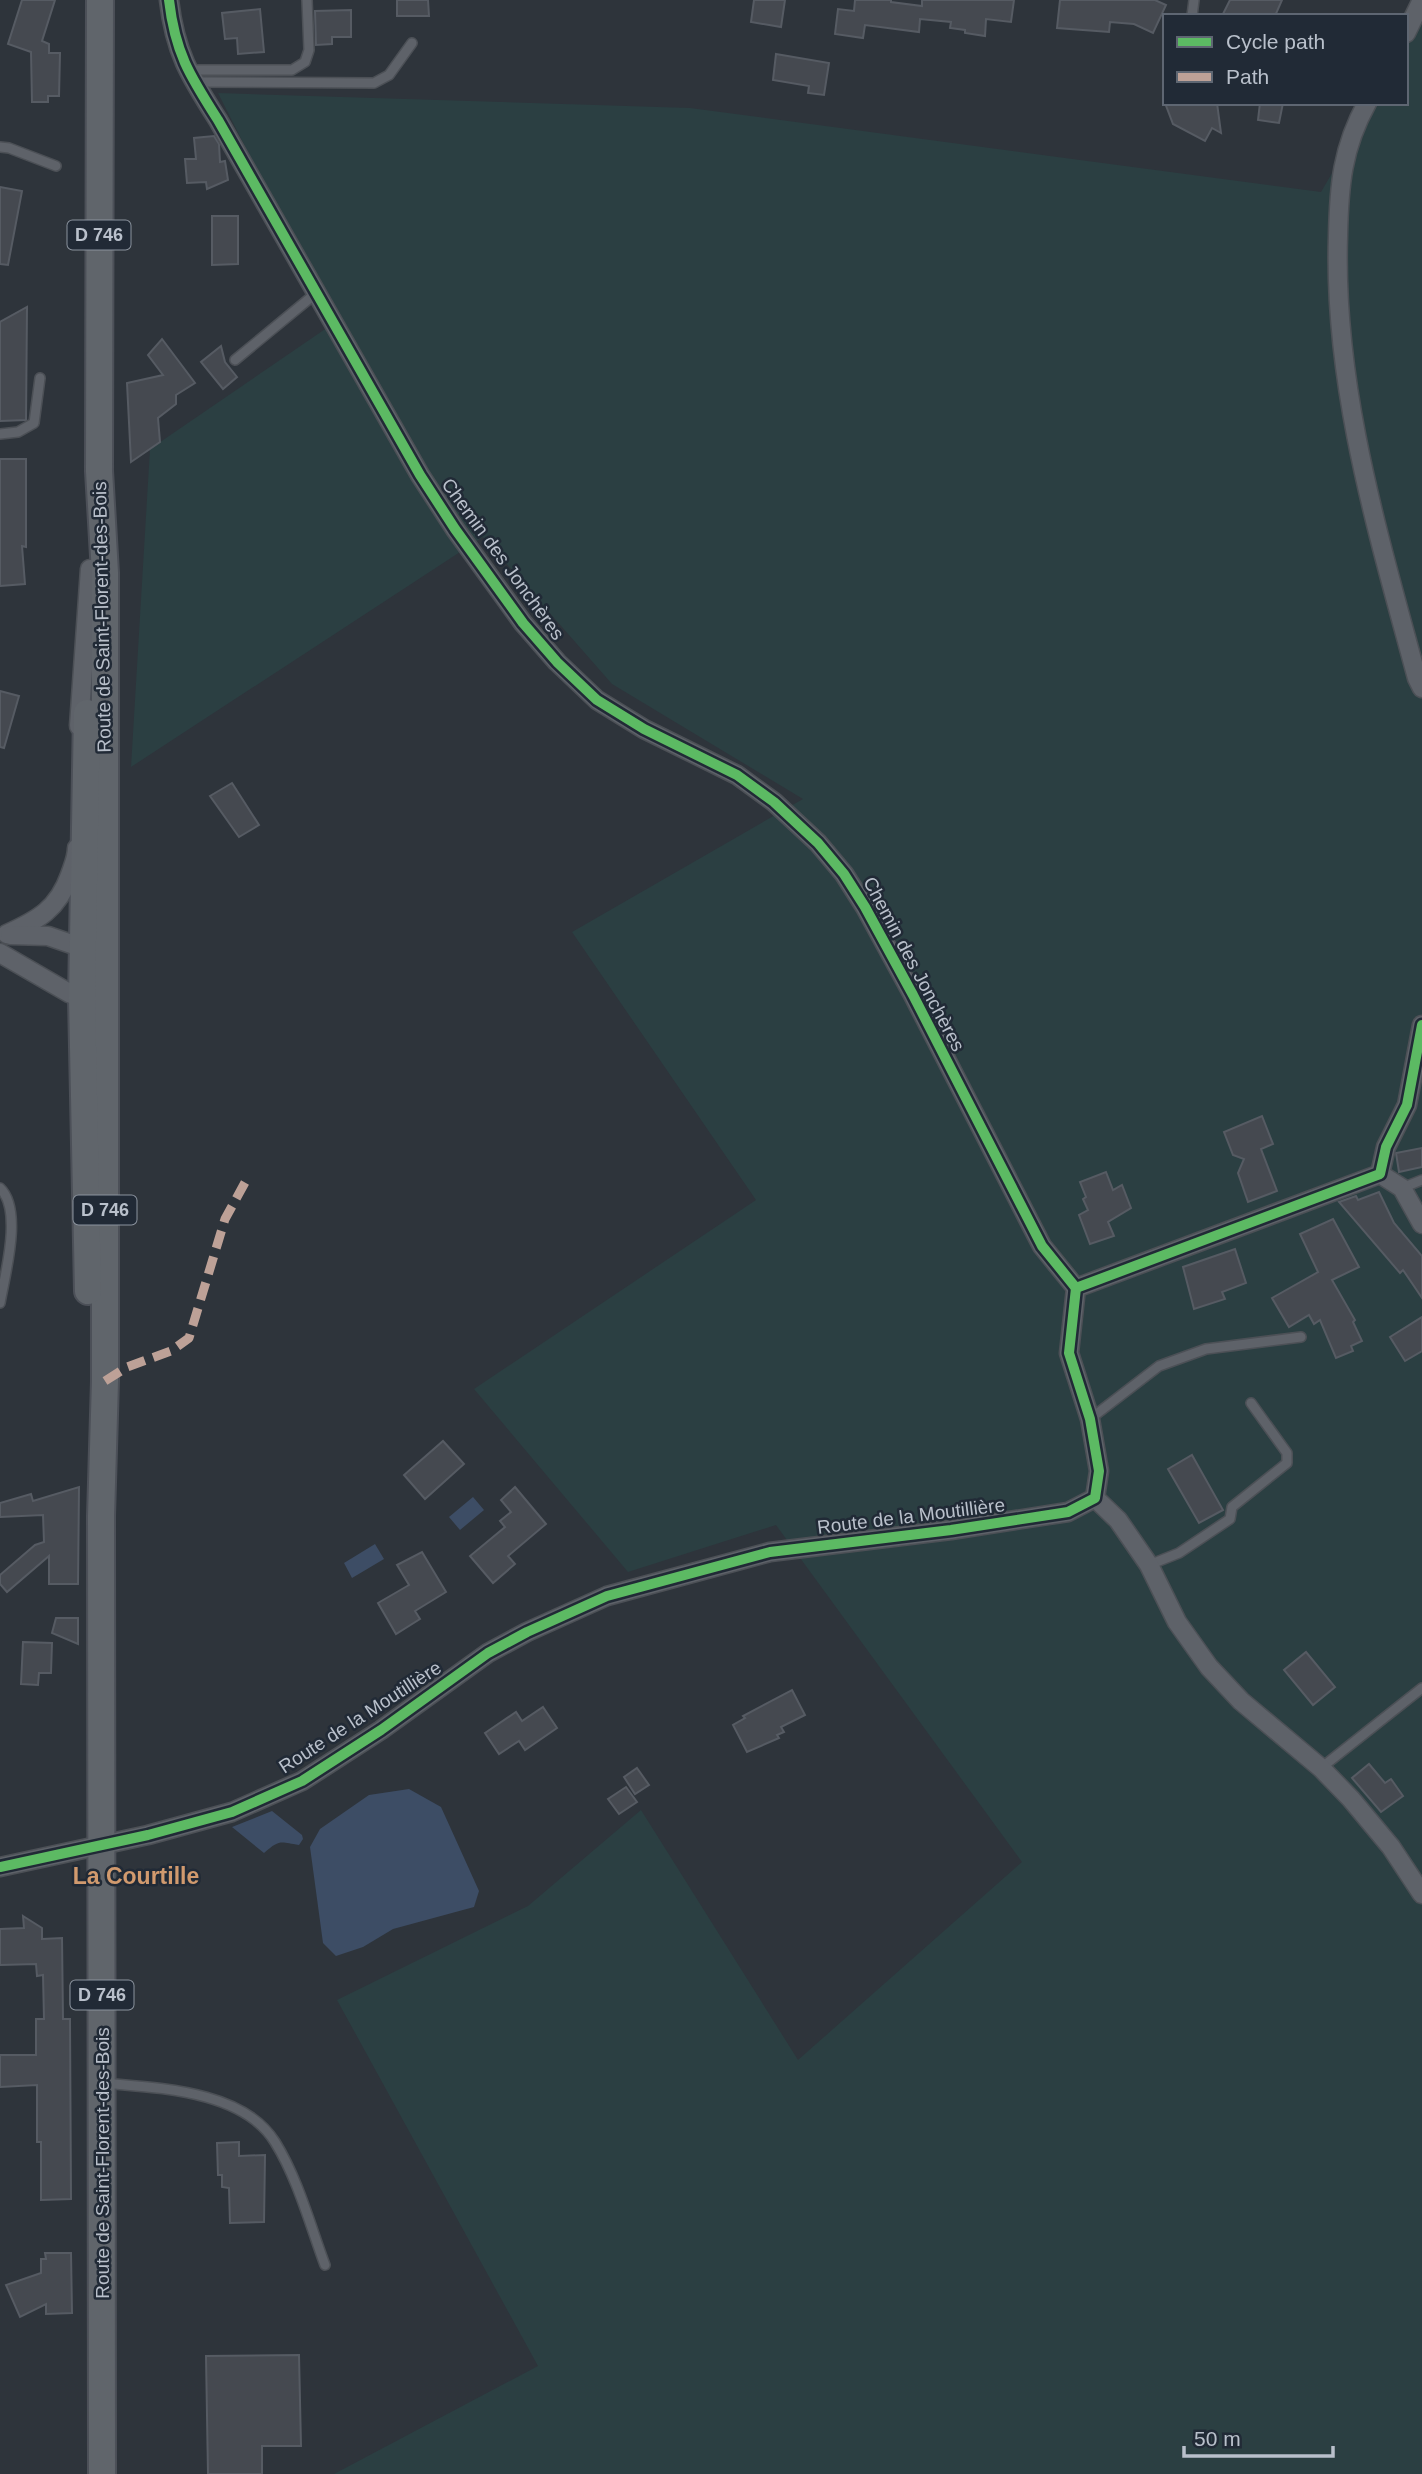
<svg xmlns="http://www.w3.org/2000/svg" width="1422" height="2474" viewBox="0 0 1422 2474" font-family="Arial,sans-serif">
  <rect width="100%" height="100%" fill="#2e343b"/>
  <path fill="#2b3f42" d="M1422,21V2474H334L538,2366L337,2000L528,1906L641,1810L798,2060L1022,1862L776,1525L628,1572L474,1389L756,1200L572,932L803,799L612,684L483,537L131,767L150,449L334,323L218,93L690,108L1321,192L1373,103H1406V47Z"/>
  <g fill="#3d4d65">
    <path d="M473,1497L484,1510L460,1530L449,1517Z"/>
    <path d="M375,1544L384,1559L352,1578L344,1563Z"/>
    <path d="M409,1789L441,1807L479,1891L474,1907L393,1929L363,1947L336,1956L323,1943L310,1847L320,1829L369,1795Z"/>
    <path d="M272,1811L302,1835L303,1839L299,1845C280,1842 280,1839 264,1853L232,1827Z"/>
  </g>
  <g fill="#454950" stroke="#565b63" stroke-width="2">
    <path d="M22,0H55L42,41L49,44V53H60L59,96H48V102H32L31,52L8,44Z"/>
    <path d="M397,0H428L429,16H397Z"/>
    <path d="M754,0H785L781,27L751,22Z"/>
    <path d="M855,0H891V2L922,6V0H1014L1011,22L986,19L985,36L965,33V30L950,28L951,22L920,19L919,32L865,25L863,38L835,34L838,9L854,11Z"/>
    <path d="M1060,0H1155L1166,5L1153,33L1134,24L1110,22L1109,32L1057,28Z"/>
    <path d="M1230,0H1282L1275,16H1222Z"/>
    <path d="M260,9L264,52L238,54L237,38L225,39L222,13Z"/>
    <path d="M351,10V37H332V44L316,45L315,11Z"/>
    <path d="M776,54L829,63L824,95L808,93L809,86L773,80Z"/>
    <path d="M1165,103H1217L1221,133L1212,128L1205,141L1173,124Z"/>
    <path d="M1260,103H1283L1279,123L1258,120Z"/>
    <path d="M214,136L219,144L220,162L225,161L228,180L207,189L206,182L187,183L185,159H196L194,138Z"/>
    <path d="M0,187L22,191L8,265L0,264Z"/>
    <path d="M212,216H238V264L212,265Z"/>
    <path d="M27,307L26,420L0,421V322Z"/>
    <path d="M162,339L195,383L176,395V404L158,418L160,442L131,462L127,383L163,375L148,355Z"/>
    <path d="M221,346L225,362L237,377L223,389L201,362Z"/>
    <path d="M0,459H26V547L22,546L25,584L0,586Z"/>
    <path d="M0,691L19,696L4,748L0,747Z"/>
    <path d="M232,783L259,825L239,837L210,796Z"/>
    <path d="M1262,1116L1273,1144L1261,1149L1277,1191L1248,1202L1238,1173L1244,1159L1233,1155L1224,1132Z"/>
    <path d="M1422,1148V1167L1399,1172L1396,1153Z"/>
    <path d="M1106,1172L1113,1190L1122,1185L1131,1208L1108,1222L1114,1236L1090,1244L1079,1215L1088,1210L1083,1199L1086,1197L1080,1182Z"/>
    <path d="M1379,1192L1394,1223L1422,1256V1298L1403,1270L1400,1273L1339,1202L1356,1196L1358,1200Z"/>
    <path d="M1333,1219L1359,1267L1332,1280L1355,1320L1353,1322L1362,1341L1351,1346L1353,1351L1336,1358L1320,1320L1314,1324L1309,1315L1289,1327L1272,1298L1318,1272L1300,1234Z"/>
    <path d="M1235,1249L1246,1283L1222,1292L1225,1299L1194,1309L1183,1267Z"/>
    <path d="M1422,1317V1351L1405,1361L1390,1337Z"/>
    <path d="M443,1441L464,1464L425,1499L404,1475Z"/>
    <path d="M1192,1455L1223,1510L1199,1523L1168,1469Z"/>
    <path d="M79,1487L78,1584H49V1556L7,1592L0,1584V1575L35,1545L44,1542L43,1515L0,1517V1503L31,1494L33,1501Z"/>
    <path d="M515,1487L546,1524L508,1556L515,1564L493,1583L470,1556L505,1527L500,1521L511,1512L501,1500Z"/>
    <path d="M422,1552L446,1592L415,1611L420,1619L396,1634L378,1603L409,1585L397,1565Z"/>
    <path d="M56,1618H78V1644L52,1633Z"/>
    <path d="M23,1642L52,1643L51,1673H39L38,1685L21,1684Z"/>
    <path d="M1306,1652L1335,1687L1313,1705L1284,1670Z"/>
    <path d="M792,1690L805,1715L781,1727L784,1732L777,1735L779,1738L747,1752L733,1725L745,1718L743,1716Z"/>
    <path d="M543,1707L557,1728L525,1750L519,1741L499,1754L485,1733L516,1712L522,1721Z"/>
    <path d="M1369,1764L1385,1783L1391,1779L1403,1796L1381,1812L1352,1778Z"/>
    <path d="M637,1768L649,1785L635,1794L624,1777Z"/>
    <path d="M626,1787L637,1802L619,1814L608,1799Z"/>
    <path d="M23,1916L42,1928V1939L62,1938L63,2019H70L71,2199L41,2200V2142H37V2085L0,2087V2055H36V2019H44L43,1975L37,1976L36,1964L0,1965V1929L24,1928Z"/>
    <path d="M239,2142V2156L265,2155L264,2222L230,2223L229,2188L222,2187V2175H218L217,2143Z"/>
    <path d="M45,2253H71L72,2313L46,2314V2304L20,2317L6,2285L41,2273V2259H46Z"/>
    <path d="M299,2355L301,2446H262V2474H208L206,2356Z"/>
  </g>
  <g fill="none" stroke-linecap="round" stroke-linejoin="round">
    <g stroke="#4c5056" stroke-width="12">
      <g id="service">
        <path d="M1192,16L1194,0"/>
        <path d="M188,70H292L305,62L309,50L307,0"/>
        <path d="M196,82L374,83L389,75L412,43"/>
        <path d="M0,147L9,148L56,166"/>
        <path d="M235,360L315,294"/>
        <path d="M0,434L18,432L34,423L40,378"/>
        <path d="M0,1188C23,1210 5,1274 0,1303"/>
        <path d="M1402,1188L1422,1180"/>
        <path d="M1090,1419L1159,1366L1206,1349L1301,1337"/>
        <path d="M1149,1565L1179,1553L1230,1519L1232,1507L1287,1463V1453L1251,1403"/>
        <path d="M1321,1768L1422,1688"/>
        <path d="M104,2083C157,2088 243,2090 275,2142C298,2179 310,2225 325,2265"/>
      </g>
    </g>
    <g stroke="#4c5056" stroke-width="21">
      <g id="minor">
        <path d="M169,0C175,53 190,76 218,120L420,475L455,529L523,623L557,662L597,700L644,729L737,775L774,802L818,843L844,874L865,907L913,995L1042,1246L1076,1288"/>
        <path d="M1406,33L1422,0"/>
        <path d="M1367,103C1342,148 1339,186 1338,236C1333,387 1378,533 1417,678L1422,688"/>
        <path d="M79,726L90,569"/>
        <path d="M7,934C38,920 58,909 70,875C73,866 77,858 77,848"/>
        <path d="M10,935L48,936L83,948L87,957"/>
        <path d="M0,953L69,993L82,998L86,991"/>
        <path d="M1380,1174L1402,1188L1422,1224"/>
        <path d="M1095,1498L1118,1520L1149,1565L1177,1622L1209,1667L1241,1701L1321,1768L1351,1799L1391,1847L1422,1894"/>
        <path d="M0,1867L148,1835L232,1812L302,1781L381,1730L488,1653L527,1632L607,1596L770,1552L951,1530L1068,1512L1095,1498L1099,1471L1090,1419L1069,1353L1076,1288L1380,1174L1386,1147L1407,1105L1422,1025"/>
      </g>
    </g>
    <g stroke="#4c5058" stroke-width="30">
      <g id="primary">
        <path d="M100,0L99,471L105,573V1381L101,1516L102,2474"/>
        <path d="M87,713L82,998L88,1291"/>
      </g>
    </g>
    <use href="#service" stroke="#5e6269" stroke-width="9"/>
    <use href="#minor" stroke="#5e6269" stroke-width="18"/>
    <use href="#primary" stroke="#60656b" stroke-width="26"/>
    <path stroke="#bda197" stroke-width="9" stroke-dasharray="18 9" stroke-linecap="butt" d="M105,1381L127,1367L171,1351L189,1338L225,1219L248,1177"/>
    <g stroke="#212a36" stroke-width="15">
      <g id="cycleway">
        <path d="M169,0C175,53 190,76 218,120L420,475L455,529L523,623L557,662L597,700L644,729L737,775L774,802L818,843L844,874L865,907L913,995L1042,1246L1076,1288"/>
        <path d="M0,1867L148,1835L232,1812L302,1781L381,1730L488,1653L527,1632L607,1596L770,1552L951,1530L1068,1512L1095,1498L1099,1471L1090,1419L1069,1353L1076,1288L1380,1174L1386,1147L1407,1105L1422,1025"/>
      </g>
    </g>
    <use href="#cycleway" stroke="#5cba63" stroke-width="10"/>
  </g>
  <g text-anchor="middle" dominant-baseline="central" stroke-width="5" stroke-linejoin="round" paint-order="stroke">
    <g fill="#212a36" stroke="#8b939e" stroke-width="2">
      <rect x="67.5" y="220.5" width="63" height="29" rx="5"/>
      <rect x="73.5" y="1195.5" width="63" height="29" rx="5"/>
      <rect x="70.5" y="1980.5" width="63" height="29" rx="5"/>
    </g>
    <g font-size="18" font-weight="bold" fill="#b9c0cb">
      <text x="99" y="235">D 746</text>
      <text x="105" y="1210">D 746</text>
      <text x="102" y="1995">D 746</text>
    </g>
    <g font-size="19" fill="#b9c0cb" stroke="#212a36">
      <text transform="translate(503 559) rotate(54)">Chemin des Jonchères</text>
      <text transform="translate(102 617) rotate(-91)">Route de Saint-Florent-des-Bois</text>
      <text transform="translate(914 964) rotate(62)">Chemin des Jonchères</text>
      <text transform="translate(911 1516) rotate(-7)">Route de la Moutillière</text>
      <text transform="translate(360 1717) rotate(-33)">Route de la Moutillière</text>
      <text transform="translate(102 2163) rotate(-90)">Route de Saint-Florent-des-Bois</text>
    </g>
    <g font-size="23" font-weight="bold" fill="#d19a6e" stroke="#212a36">
      <text x="136" y="1876">La Courtille</text>
    </g>
  </g>
  <rect x="1163" y="14" width="245" height="91" fill="#212a36" stroke="#5e6672" stroke-width="2"/>
  <rect x="1177" y="37" width="35" height="10" fill="#5cba63" stroke="#5e6672" stroke-width="2"/>
  <text x="1226" y="49" font-size="21" fill="#b9c0cb">Cycle path</text>
  <rect x="1177" y="72" width="35" height="10" fill="#bda197" stroke="#5e6672" stroke-width="2"/>
  <text x="1226" y="84" font-size="21" fill="#b9c0cb">Path</text>
  <path d="M1184 2446v10h149v-10" fill="none" stroke="#b9c0cb" stroke-width="3.5"/>
  <text x="1194" y="2446" font-size="21" fill="#b9c0cb" stroke="#212a36" stroke-width="5" paint-order="stroke">50 m</text>
</svg>
